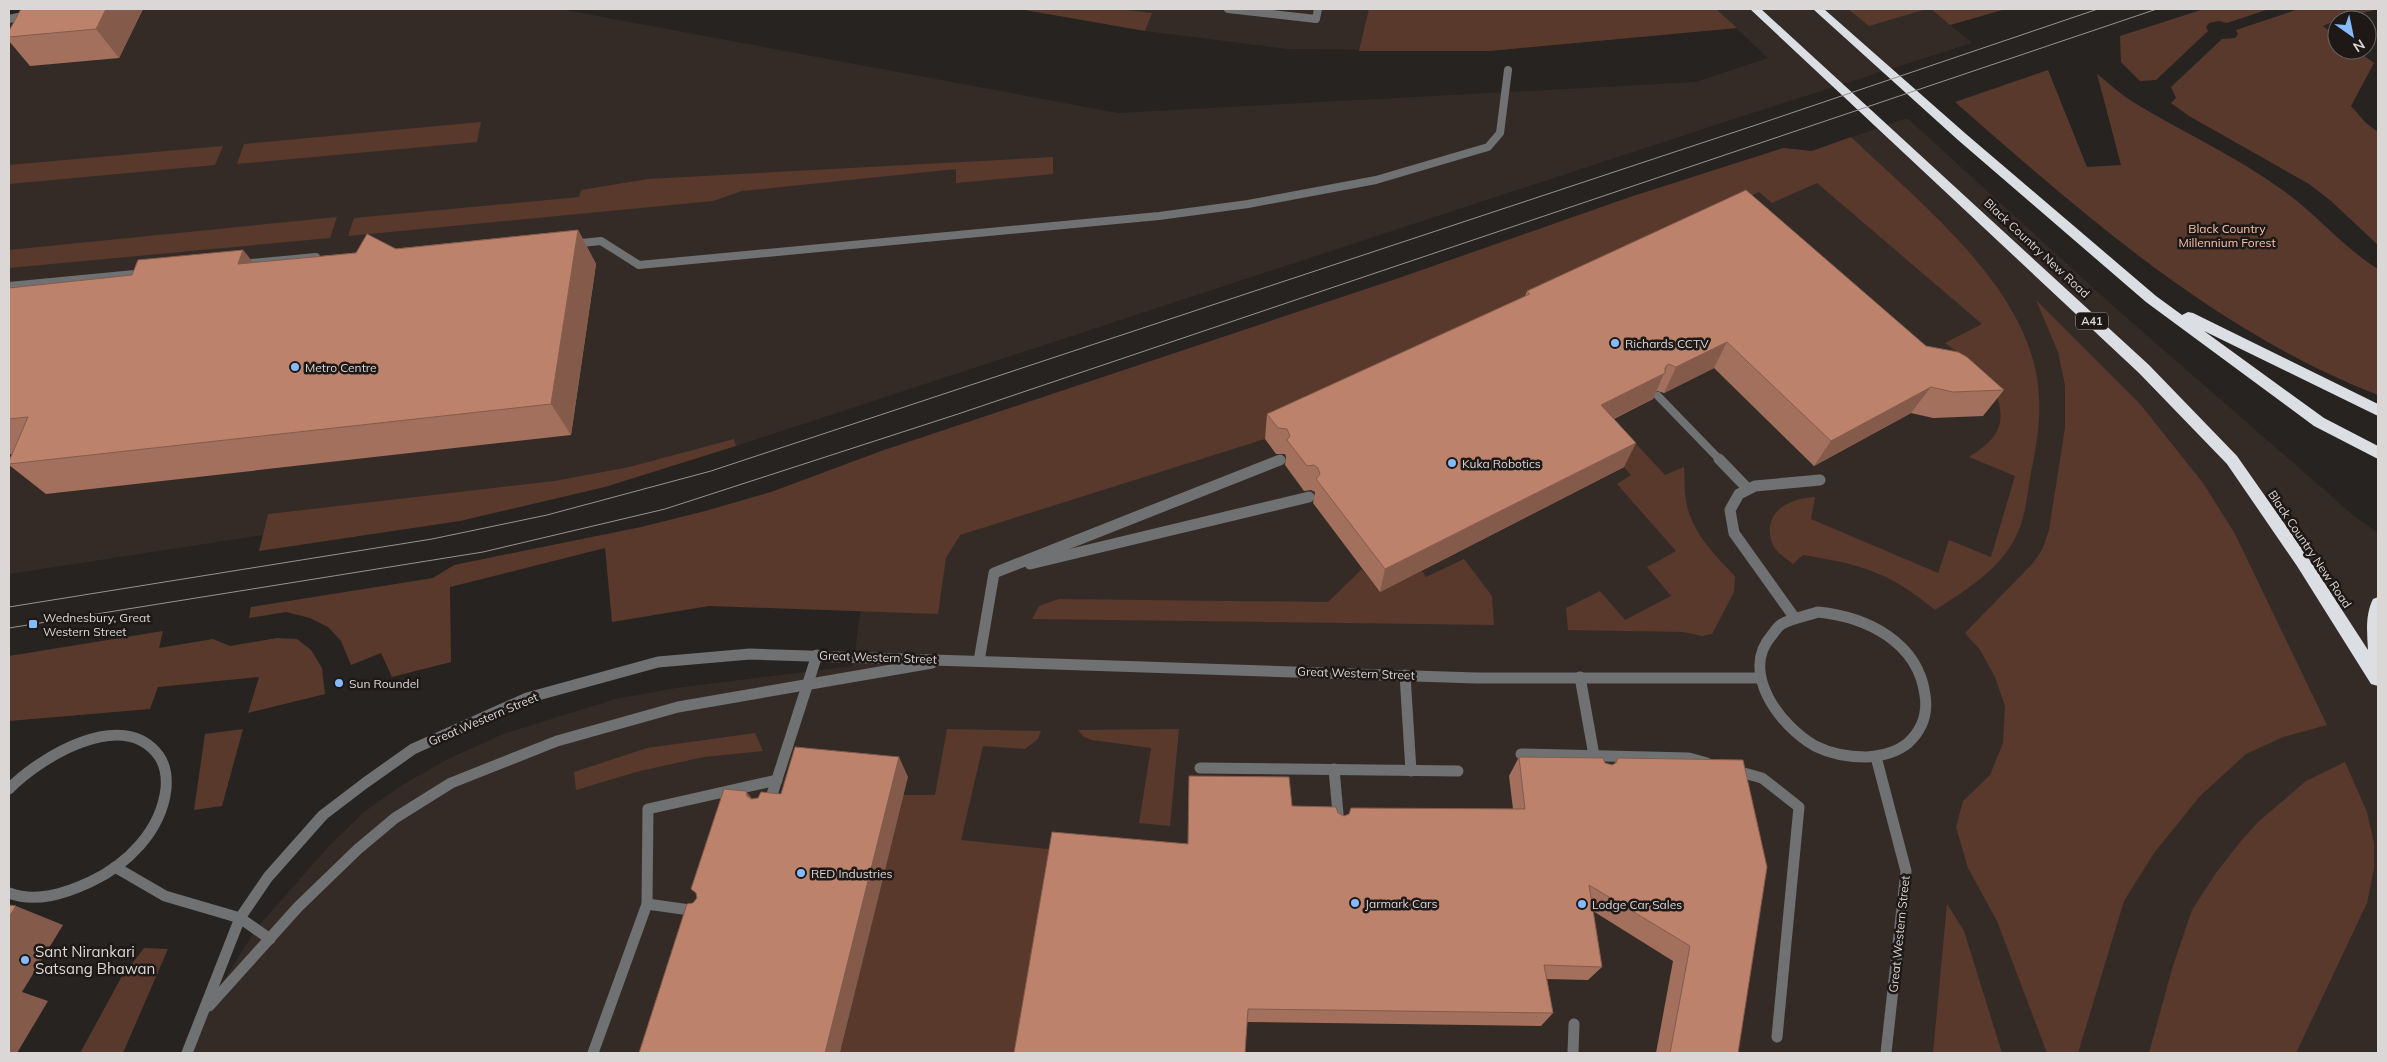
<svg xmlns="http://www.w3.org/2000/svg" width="2387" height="1062" viewBox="0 0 2387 1062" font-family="Mulish,sans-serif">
  <rect width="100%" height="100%" fill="#272321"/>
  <g fill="#342b27">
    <path d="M125,9H560L1118,113L1696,82L1768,58L1736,28L1489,51L1288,49L1145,31L1019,9H1931L1972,43L1743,116L736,446L734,440L629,467L554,481L268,514L263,535L9,574V18Z"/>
    <path d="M1907,118L2112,305L2353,515L2378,533V604L2374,625L2378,683V1053H187L205,1011L256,929L328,847L364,812L402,785L448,759L503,734L615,699L676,688L853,666L871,537L1812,151Z"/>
  </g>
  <g fill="#59392c">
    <path d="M1019,9H1117L1152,13L1145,31Z"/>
    <path d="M1369,9H1716L1737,28L1489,51H1359Z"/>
    <path d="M1848,9H1927L1869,26Z"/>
    <path d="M1931,9H2006L1950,25Z"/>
    <path d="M2204,9H2269L2227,23L2219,21L2209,23L2206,27L2208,31L2156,80L2140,81L2121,62L2120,36Z"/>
    <path d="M2299,9H2378L2337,20L2323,26L2337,37V50H2356L2374,63L2351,106L2366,123L2378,132V245L2331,201L2309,184L2189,116L2171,103L2176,98L2171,87L2222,39L2235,38L2238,34L2236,30Z"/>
    <path d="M2048,70L2087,167L2121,165L2097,74C2109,83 2120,94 2133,102C2182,132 2234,155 2281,189C2316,213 2342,247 2378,269V395C2216,332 2084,215 1955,102Z"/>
    <path d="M481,122L477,142L237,164L244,144Z"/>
    <path d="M1851,137C1918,201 2022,283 2037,378C2042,410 2038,441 2031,472C2028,490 2026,510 2020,527C2005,567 1969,588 1935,610C1887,571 1863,565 1803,555L1793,564C1788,560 1782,556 1778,552C1773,547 1771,541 1770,534C1767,508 1794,498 1815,497L1811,519L1938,573L1949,540L1991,557L2015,476L1969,457C1979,450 1991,443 1997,431C2009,407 1989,375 1970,360C1962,353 1953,350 1945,343L1982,324L1817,183L1772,203L1759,192L1652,241L1613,419L1665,475L1684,467C1685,480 1684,494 1687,506C1694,534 1715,556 1735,576L1734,592L1712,634L1702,636L1683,632L1568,630L1566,608L1600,591L1625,620L1671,596L1647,567L1676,551L1617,484L1631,475L1499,331L1265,439L960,535L946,558L938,614L709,606L612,622L605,548L450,587L451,662L392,677L381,653L351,665L341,641L328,627L310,618L286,612L249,618L251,607L433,578L454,565L641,527L705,511L771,492L881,451L1399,278L1630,197L1783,148L1812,151Z"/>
    <path d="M223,146L215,165L9,184V165Z"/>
    <path d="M1053,157V174L956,183V169L742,191L713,201L348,236L354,218L579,197L581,190L648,179Z"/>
    <path d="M337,217L330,238L9,268V250Z"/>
    <path d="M2036,300L2140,404L2203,483L2235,534L2327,725L2283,737L2246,754L2200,796L2154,853L2124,901L2078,1053H2047L1997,921L1968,868L1956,827L1963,801L1990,775L2003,743L2005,706L1995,677L1980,650L1965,633L2033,563L2042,550L2049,530L2065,428V385L2058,352Z"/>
    <path d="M734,439L736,446L605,487L460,521L259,551L268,514L554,481L629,467Z"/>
    <path d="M1464,559L1492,596L1494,625L1032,619L1039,606L1059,599L1328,602L1362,569L1380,592L1422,571L1426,577Z"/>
    <path d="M163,631L159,648L213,639L230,646L277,638L297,639L311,650L322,668L325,694L248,713L259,677L158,687L150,709L9,721V656Z"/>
    <path d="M243,729L222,806L194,810L205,734Z"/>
    <path d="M947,729L1041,731L1038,739L1025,749L983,746L961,840L1057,850L1022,1053H840L903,795H935Z"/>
    <path d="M1179,729L1170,826L1139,823L1151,748L1092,740L1084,737L1078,730Z"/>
    <path d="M755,733L763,751L704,757L640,771L576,790L574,772L647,748Z"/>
    <path d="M2345,762L2367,812L2374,843V869L2367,903L2296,1053H2149L2172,969L2192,910L2216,873L2241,841L2258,822L2306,781Z"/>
    <path d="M1947,904L1964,931L2002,1053H1933Z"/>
    <path d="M144,948L168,949L123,1053H80L121,978Z"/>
  </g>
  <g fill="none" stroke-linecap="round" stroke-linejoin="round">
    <g stroke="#6f7173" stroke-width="8">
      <path d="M1228,9L1316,19L1318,9"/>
      <path d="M9,19L27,15"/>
      <path d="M571,244L601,241L639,265L1159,216L1248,204L1376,180L1488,147L1500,133L1508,70"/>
      <path d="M1658,396L1720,460"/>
    </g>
    <g stroke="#6f7173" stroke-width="11">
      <path d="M1719,459L1748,489"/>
      <path d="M1030,564L1309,497"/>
      <path d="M1794,617L1734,533L1730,510L1739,494L1755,486L1820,480"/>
      <path d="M979,661L994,573L1280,460"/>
      <path d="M1405,675L1411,771"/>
      <path d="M1580,677L1595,761"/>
      <path d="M1521,754L1689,758L1707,763"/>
      <path d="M1200,768L1458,771"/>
      <path d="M1334,769L1339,825"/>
      <path d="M1733,770L1762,778L1799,807L1777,1037"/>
      <path d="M9,789C39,758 123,706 159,756C166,766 167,777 166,789C161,831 127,865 90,882C64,894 36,903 9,893"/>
      <path d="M768,807L817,655"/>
      <path d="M115,867L165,896L240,918L270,939"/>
      <path d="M647,904L697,911"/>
      <path d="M593,1053L647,904L648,809L777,780"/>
      <path d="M1573,1053L1574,1024"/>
    </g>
    <g stroke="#6f7173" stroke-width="8">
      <path d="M241,264L316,257"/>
      <path d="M9,286L145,273"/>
    </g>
    <g stroke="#6f7173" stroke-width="11">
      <path d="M1818,612C1867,617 1918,642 1925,695C1928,714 1922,730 1908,743C1896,753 1882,756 1866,757C1849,757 1831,754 1815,746C1780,726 1739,672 1772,635C1775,631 1778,626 1782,624C1792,618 1807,616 1818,612Z"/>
      <path d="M1876,757L1906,871L1886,1053"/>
      <path d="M209,1006L298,907L358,849L395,818L451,783L557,741L678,707L932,663"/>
      <path d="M187,1053L240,918L268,877L323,815L365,783L413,749L527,698L658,662L750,654L1476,678H1760"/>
    </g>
    <g fill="#dbdee3" fill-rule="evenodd">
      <path d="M1750,9H1761L2149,365L2237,456L2307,556L2368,650C2367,633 2365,615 2373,599L2378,597V686L2371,684L2297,566L2227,464L2139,373Z"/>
      <path d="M1813,9H1824L1966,134L2156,296L2182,315L2188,312L2193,313L2378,404V416L2204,331L2324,418L2378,446V459L2314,426L2146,302L1958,140Z"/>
    </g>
    <g stroke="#979392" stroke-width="1">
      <path d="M9,607L432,539L547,515L711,471L1753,126L2098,9"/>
      <path d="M9,628L483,552L665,509L958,414L2157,9"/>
    </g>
  </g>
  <g fill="#a2705c">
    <path d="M143,9L119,58L30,66L9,41V31Z"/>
    <path d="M578,230L596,264L571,435L46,494L9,465V461L12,454H9V288L132,275L243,250L253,263Z"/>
    <path d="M1527,291L1926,346L2004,390L1983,416L1933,418L1911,413L1814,466L1714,368L1664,393L1657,391L1653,399L1614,419L1624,467L1380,592L1313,503L1315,492L1311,490L1304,491L1285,465L1286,457L1285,454H1276L1265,439L1267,414L1525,296Z"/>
    <path d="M1519,757L1605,763L1612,765L1614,764L1618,758L1738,1053H1656L1673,961L1593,911L1602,967L1588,980L1547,979L1553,1013L1541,1026L1247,1022L1188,844L1292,806L1338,813L1344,816L1513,809L1509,776Z"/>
  </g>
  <g fill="#845b4b">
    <path d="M106,9H143L119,58L96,29Z"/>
    <path d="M578,230L596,264L571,435L551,404Z"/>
    <path d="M243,250L270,283L238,264Z"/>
    <path d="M1727,342L1714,368L1664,393L1676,367Z"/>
    <path d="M1668,364L1653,399L1590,430L1601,405Z"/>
    <path d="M1931,387L1911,413L1814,466L1831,441Z"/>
    <path d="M1636,443L1624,467L1380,592L1385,569Z"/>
    <path d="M899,757L908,777L840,1053H825Z"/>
    <path d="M746,791L760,809L747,796Z"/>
    <path d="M16,906L63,925L22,992L48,1001L17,1053H12L9,1052V917Z"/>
  </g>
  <g fill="#bc826b" stroke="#845b4b">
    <path d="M21,9H106L96,29L9,37V31Z"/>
    <path d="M1746,190L1926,346L1958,352L1967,357L2004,390L1953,392L1931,387L1831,441L1727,342L1676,367L1668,364L1665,368V373L1601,405L1636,443L1385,569L1316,479L1320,474L1318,468L1314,465L1307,466L1287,440L1290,436L1287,429L1278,428L1267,414L1530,294L1527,291Z"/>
    <path d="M578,230L551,404L9,464V461L28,417L9,419V288L132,275L138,260L243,250L238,264L356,253L367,234L396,249Z"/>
    <path d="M795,747L899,757L825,1053H639L687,904L693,903L697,898L696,893L691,889L724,789L746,791L747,796L751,799L758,798L761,792L781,794Z"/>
    <path d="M1519,757L1603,758L1605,763L1612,765L1616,763L1618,758L1743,760L1767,867L1738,1053H1670L1690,946L1589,885L1602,967L1544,965L1553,1013L1248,1009L1245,1053H1014L1052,832L1188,844L1189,776L1289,777L1292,806L1336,807L1338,813L1344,816L1349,814L1351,808L1525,809Z"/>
    <path d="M9,905L16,906L9,917Z"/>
  </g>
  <g fill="#85bbfb" stroke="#1e1917" stroke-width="2">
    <circle cx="1615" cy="343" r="5"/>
    <circle cx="295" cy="367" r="5"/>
    <circle cx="1452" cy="463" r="5"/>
    <rect x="28" y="619" width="10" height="10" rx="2.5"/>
    <circle cx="339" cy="683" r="5"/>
    <circle cx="801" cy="873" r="5"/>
    <circle cx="1355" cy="903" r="5"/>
    <circle cx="1582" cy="904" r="5"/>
    <circle cx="25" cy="960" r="5"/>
  </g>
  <g text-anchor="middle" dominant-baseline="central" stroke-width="5" stroke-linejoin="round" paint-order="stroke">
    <rect fill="#1e1917" stroke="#a29e9d" stroke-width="1" x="2076" y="312.5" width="32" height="17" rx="4"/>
    <g font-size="11" font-weight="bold" fill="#dad7d6">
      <text x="2092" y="321">A41</text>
    </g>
    <g font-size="12" fill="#f8c4af" stroke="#1e1917">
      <text x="2227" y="228">Black Country<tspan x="2227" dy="14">Millennium Forest</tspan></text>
    </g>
    <g font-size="12" fill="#dad7d6" stroke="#1e1917">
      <text transform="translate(2037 248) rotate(43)">Black Country New Road</text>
      <text transform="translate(2310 549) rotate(56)">Black Country New Road</text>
      <text transform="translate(878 657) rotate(2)">Great Western Street</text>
      <text transform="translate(1356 673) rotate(2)">Great Western Street</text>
      <text transform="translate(483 719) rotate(-23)">Great Western Street</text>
      <text transform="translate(1899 934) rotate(-84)">Great Western Street</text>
    </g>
    <g font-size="12" fill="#dad7d6" stroke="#1e1917" text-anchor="start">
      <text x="1625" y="343">Richards CCTV</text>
      <text x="305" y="367">Metro Centre</text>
      <text x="1462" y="463">Kuka Robotics</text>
      <text x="43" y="617">Wednesbury, Great<tspan x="43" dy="14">Western Street</tspan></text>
      <text x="349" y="683">Sun Roundel</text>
      <text x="811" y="873">RED Industries</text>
      <text x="1365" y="903">Jarmark Cars</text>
      <text x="1592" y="904">Lodge Car Sales</text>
    </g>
    <g font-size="15" fill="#dad7d6" stroke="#1e1917" text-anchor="start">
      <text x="35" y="951">Sant Nirankari<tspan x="35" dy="17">Satsang Bhawan</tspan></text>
    </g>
  </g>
  <rect width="2387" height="1062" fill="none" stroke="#dad7d6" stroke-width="20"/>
  <g transform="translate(2352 35) rotate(147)"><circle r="24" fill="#1e1917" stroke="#696563"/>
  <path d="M0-4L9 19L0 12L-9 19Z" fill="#85bbfb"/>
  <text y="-8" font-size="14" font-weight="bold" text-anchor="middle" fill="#dad7d6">N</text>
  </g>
</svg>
